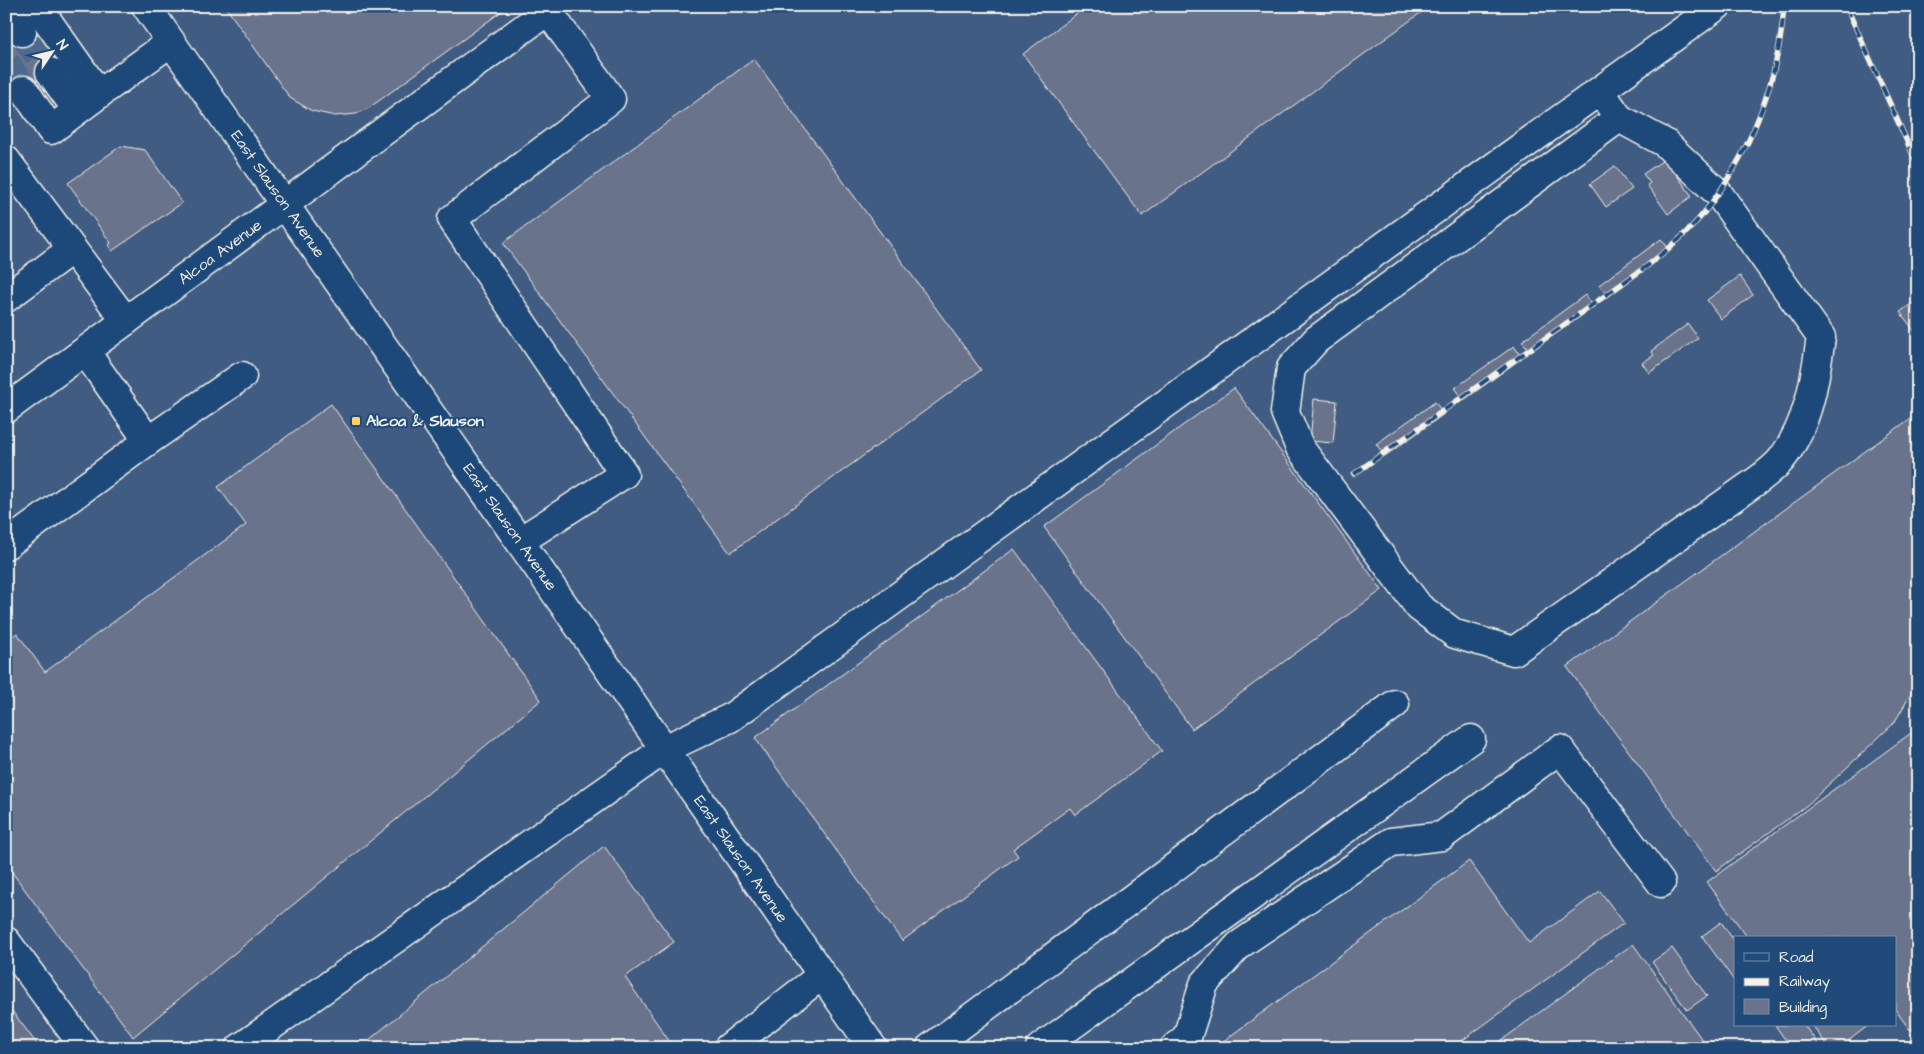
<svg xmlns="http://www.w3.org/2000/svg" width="1924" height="1054" viewBox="0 0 1924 1054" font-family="'Architects Daughter',sans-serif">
  <rect width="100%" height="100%" fill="#2e527e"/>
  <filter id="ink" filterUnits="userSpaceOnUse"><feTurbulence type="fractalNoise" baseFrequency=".02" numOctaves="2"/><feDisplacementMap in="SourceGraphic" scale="10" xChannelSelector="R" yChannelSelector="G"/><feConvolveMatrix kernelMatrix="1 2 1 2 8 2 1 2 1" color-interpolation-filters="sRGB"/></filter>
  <g filter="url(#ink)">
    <path fill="#405c82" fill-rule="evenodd" d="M6,6H1918V1048H6ZM1735,938H1895V1025H1735Z"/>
    <g fill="#6b738c" stroke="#f4f1e8">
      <path d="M225,6H509L369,108L356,114L335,116L312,111L290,98Z"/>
      <path d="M1087,6H1430L1142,216L1023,54Z"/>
      <path d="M41,18L69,58L6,102V43Z"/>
      <path d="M754,59L981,370L730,553L503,243Z"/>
      <path d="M121,146L145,150L182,203L112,251L108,245L111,243L68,183Z"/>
      <path d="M1665,159L1692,196L1668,214L1647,185L1650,183L1643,174Z"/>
      <path d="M1615,166L1632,189L1606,207L1590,184Z"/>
      <path d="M1661,239L1670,250L1608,297L1599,285Z"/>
      <path d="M1740,276L1753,295L1721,319L1707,300Z"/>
      <path d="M1585,295L1594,307L1530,352L1522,341Z"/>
      <path d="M1918,299V336L1900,312Z"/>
      <path d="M1688,324L1698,338L1649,373L1642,363L1654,355L1651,351Z"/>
      <path d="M1514,346L1522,358L1464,400L1455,388Z"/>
      <path d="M1234,388L1382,590L1192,729L1044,527Z"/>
      <path d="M1314,399L1337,401L1333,443L1310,441Z"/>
      <path d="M1435,402L1444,414L1385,456L1376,444Z"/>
      <path d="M331,404L541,700L133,1037L6,864V641L17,633L45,672L246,525L218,487Z"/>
      <path d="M1918,413V682L1894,723L1807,805L1716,871L1567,667Z"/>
      <path d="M1014,549L1162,751L1075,815L1070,808L1013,849L1018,856L902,941L755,738Z"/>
      <path d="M1918,728V1030L1909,1029L1895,1009V938H1748L1707,882Z"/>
      <path d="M604,846L674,942L625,977L674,1048H375L369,1040Z"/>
      <path d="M1469,861L1529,943L1600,891L1624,923L1452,1048H1220L1218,1045Z"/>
      <path d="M1721,922L1735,942V982L1702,936Z"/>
      <path d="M1633,944L1708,1048H1491Z"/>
      <path d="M1672,948L1707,996L1687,1010L1652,962Z"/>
      <path d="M6,1003L40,1048H6Z"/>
      <path d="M1775,1025H1804L1821,1048H1791Z"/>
      <path d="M1812,1025H1869L1839,1048H1829Z"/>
    </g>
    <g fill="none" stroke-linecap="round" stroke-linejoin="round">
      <g stroke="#4c6a8e" stroke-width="28" stroke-dasharray="28 14" stroke-linecap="butt">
        <path d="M22,32L50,72"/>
        <path d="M6,63L24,90"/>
      </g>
      <g stroke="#f4f1e8" stroke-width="31">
        <g id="minor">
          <path d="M37,6L99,94L171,42"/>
          <path d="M6,9L22,32"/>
          <path d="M50,72L77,110"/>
          <path d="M24,90L51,130L99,94"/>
          <path d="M1600,91L1619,118L1665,143L1718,193L1821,337C1815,380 1809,424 1781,460C1775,467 1766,474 1758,480L1514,651L1455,634L1419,607L1300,448L1285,412L1291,368L1316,340L1619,118"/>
          <path d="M6,160L126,321"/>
          <path d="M6,298L72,249"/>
          <path d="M6,409L554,6"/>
          <path d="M148,441L242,376"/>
          <path d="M520,541L624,474L452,219L611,99L548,11"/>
          <path d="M6,545L148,441L85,351"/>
          <path d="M6,941L85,1048"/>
          <path d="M240,1048L665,749L730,718L1717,6"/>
          <path d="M728,1048L822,975"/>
          <path d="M930,1048L1395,704"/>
          <path d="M1040,1048L1471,739"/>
          <path d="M1174,1048L1187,1037L1204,984L1239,945L1391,842L1442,836L1560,749L1661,883"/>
        </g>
      </g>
      <g stroke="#f4f1e8" stroke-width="31">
        <path id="major" d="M146,6L873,1048"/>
      </g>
      <use href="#minor" stroke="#1f4a7a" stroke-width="28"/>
      <use href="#major" stroke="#1f4a7a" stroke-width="28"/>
      <g stroke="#f4f1e8" stroke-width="5.5">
        <g id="rail">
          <path d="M1846,6L1918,166"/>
          <path d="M1354,474L1647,266C1667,250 1687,234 1703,214C1750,155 1779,81 1784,6"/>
        </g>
      </g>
      <use href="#rail" stroke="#1f4a7a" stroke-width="4" stroke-dasharray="11" stroke-linecap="butt"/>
    </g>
  </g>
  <rect fill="#ffd166" stroke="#1f4a7a" stroke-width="2" x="351" y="416" width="10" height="10" rx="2.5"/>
  <g text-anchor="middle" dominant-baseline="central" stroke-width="4" stroke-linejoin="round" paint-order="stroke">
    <g font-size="16" fill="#f4f1e8" stroke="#1f4a7a">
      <text transform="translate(278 194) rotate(55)">East Slauson Avenue</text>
      <text transform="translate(220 252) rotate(-36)">Alcoa Avenue</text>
      <text transform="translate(510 527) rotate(55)">East Slauson Avenue</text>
      <text transform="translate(741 859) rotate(55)">East Slauson Avenue</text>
    </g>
    <g font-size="16" font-weight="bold" fill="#f4f1e8" stroke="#1f4a7a" text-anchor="start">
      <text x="366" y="421">Alcoa &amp; Slauson</text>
    </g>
  </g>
  <rect width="1924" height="1054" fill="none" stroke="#1f4a7a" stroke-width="25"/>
  <rect x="12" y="12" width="1899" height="1029" fill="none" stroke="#f4f1e8" stroke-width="2" filter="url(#ink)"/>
  <rect x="1734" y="936" width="162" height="90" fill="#1f4a7a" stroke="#748da6"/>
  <rect x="1744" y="953" width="25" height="8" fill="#1f4a7a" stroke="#748da6"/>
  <text x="1779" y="962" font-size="15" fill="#f4f1e8">Road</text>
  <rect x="1744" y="978" width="25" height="8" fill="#f4f1e8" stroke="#748da6"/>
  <text x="1779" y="986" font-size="15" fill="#f4f1e8">Railway</text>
  <rect x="1744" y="999" width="25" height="15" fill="#6b738c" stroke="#748da6"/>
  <text x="1779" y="1012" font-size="15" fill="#f4f1e8">Building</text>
  <g transform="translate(52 52) rotate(55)" stroke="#1f4a7a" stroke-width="4" paint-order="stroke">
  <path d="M0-4L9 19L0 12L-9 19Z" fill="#f4f1e8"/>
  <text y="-8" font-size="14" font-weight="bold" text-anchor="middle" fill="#f4f1e8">N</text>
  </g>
</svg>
